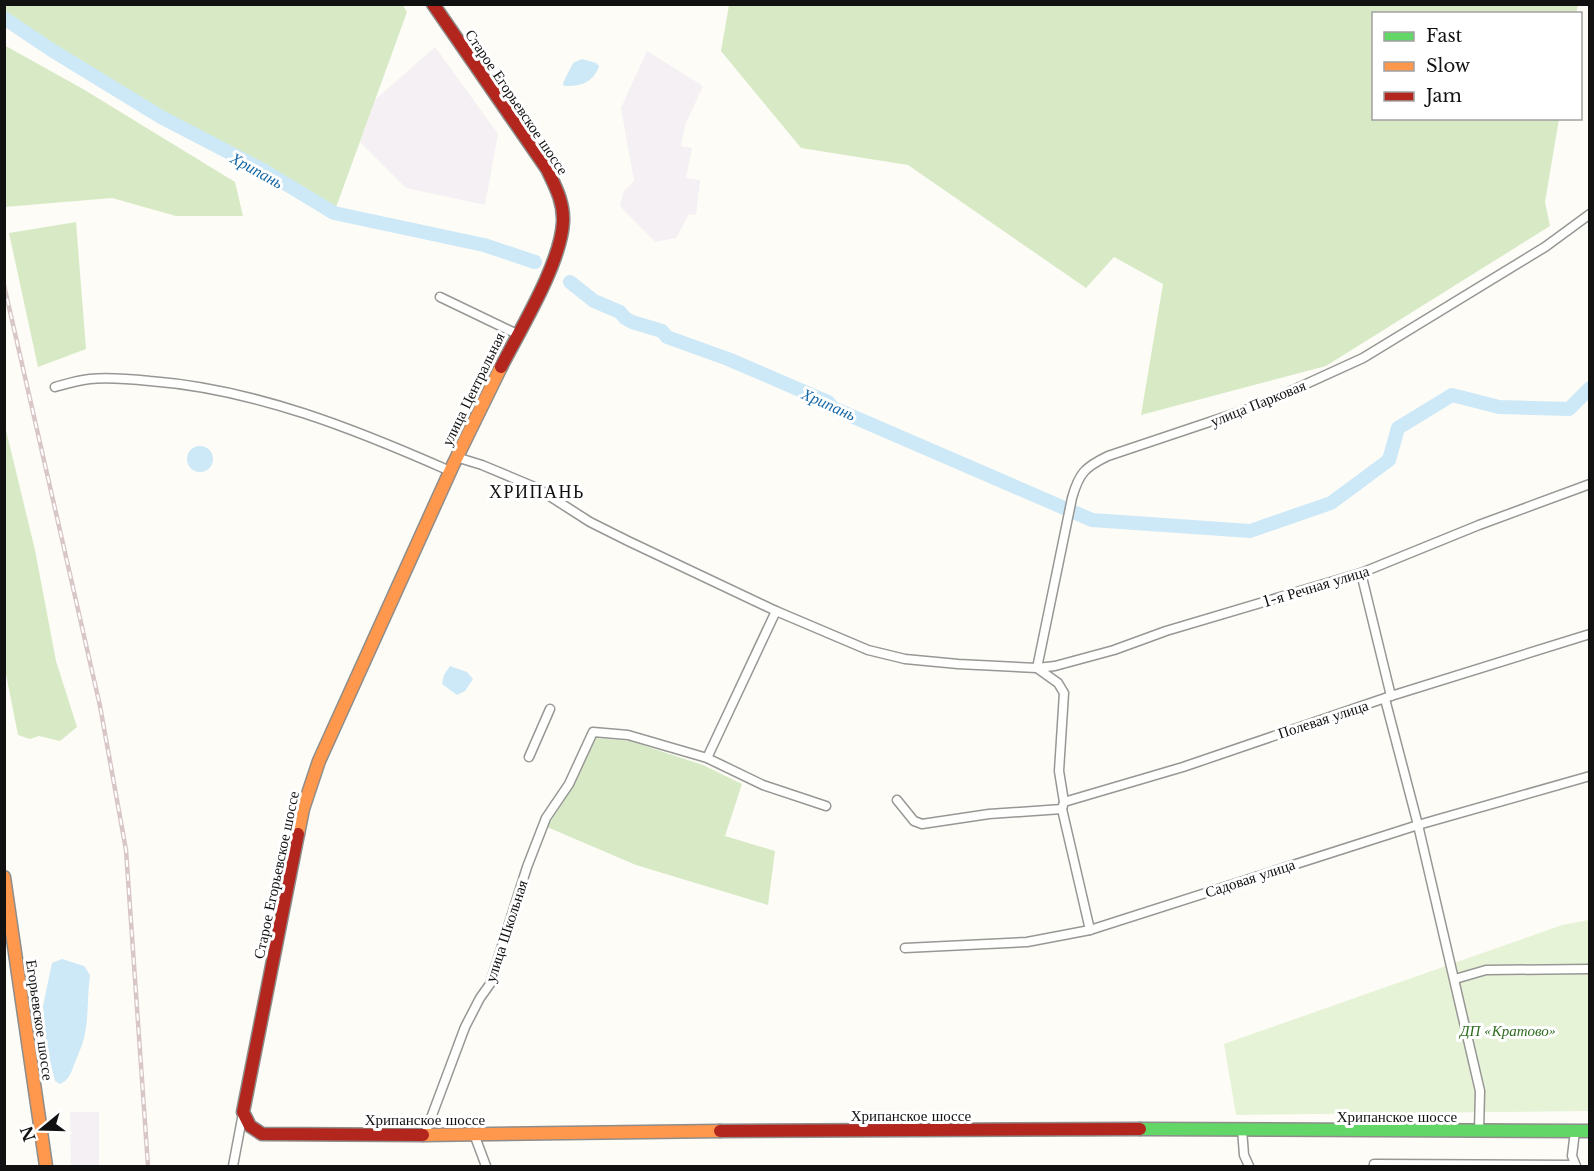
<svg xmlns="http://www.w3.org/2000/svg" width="1594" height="1171" viewBox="0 0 1594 1171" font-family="'Libre Baskerville',serif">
  <rect width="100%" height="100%" fill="#fdfcf7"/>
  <g fill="#f5f0f3">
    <path d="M435,47L498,134L485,205L406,188L360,142L375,100Z"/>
    <path d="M647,51L703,86L685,125L681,146L692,148L686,178L700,180L696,215L689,214L676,238L655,242L620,206L624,191L634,181L621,108Z"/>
    <path d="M70,1112H99V1166H71Z"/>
  </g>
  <path fill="#e7f3d7" d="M1589,920V1111L1236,1115L1224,1044L1562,925Z"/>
  <g fill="#d8eac5">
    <path d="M5,4H402L407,12L334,213L263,170L161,117L50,49L5,18Z"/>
    <path d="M729,5H1578L1576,14H1374V118L1559,119L1545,202L1550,226L1326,366L1141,415L1163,284L1114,257L1086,288L908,165L801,148L721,51Z"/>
    <path d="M4,45L83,89L235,182L243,216H176L112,198L5,207Z"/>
    <path d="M76,222L86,349L38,367L9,233Z"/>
    <path d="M5,426L35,550L56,661L77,727L60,741L39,736L30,739L18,735L4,664Z"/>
    <path d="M596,738L630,741L703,765L742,784L725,836L775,851L768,905L636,865L547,827L573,787Z"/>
  </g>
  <g fill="#cde8f7">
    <path d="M582,59L596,63L599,66C594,82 580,87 564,86L563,83L573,63Z"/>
    <circle cx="200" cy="459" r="13"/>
    <path d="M450,666L467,672L473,679L465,691L457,695L442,684L444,675Z"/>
    <path d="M62,959L84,966L90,975C87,996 89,1017 84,1038C82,1047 77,1056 74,1065C71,1073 69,1080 60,1084L55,1081L47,1048L43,1006L52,963Z"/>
  </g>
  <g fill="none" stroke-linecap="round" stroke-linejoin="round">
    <g stroke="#cde8f7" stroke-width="14">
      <path d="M4,18L50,49L161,117L263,170L334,213L484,245L535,262"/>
      <path d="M570,282L594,301L620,312L625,318L632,322L662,331L667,337L728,359L828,402L833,408L1092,520L1250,531L1331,503L1389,460L1398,428L1452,395L1499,407L1569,409L1590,388"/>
    </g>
    <g stroke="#979795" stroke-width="11">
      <g id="street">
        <path d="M440,297L517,334"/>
        <path d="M55,387C66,384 78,380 90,379C110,377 130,379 150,381C255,389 355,429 450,471"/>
        <path d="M456,457L482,465L537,488L590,522L628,541L776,611L868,650L905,659L958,664L1037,668L1055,666L1114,650L1166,631L1361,573L1479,525L1590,484"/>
        <path d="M1361,573L1391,696"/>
        <path d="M1037,668L1072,498C1079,473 1085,467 1108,456L1260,405L1363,358L1545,247L1590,214"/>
        <path d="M1037,668L1058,683L1064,693L1059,771L1064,802"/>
        <path d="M1385,699L1418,825L1480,1091L1479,1131"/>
        <path d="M529,757L550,709"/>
        <path d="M707,758L776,611"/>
        <path d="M897,800L914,821L922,824L989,814L1062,809"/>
        <path d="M1062,809L1064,802L1183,767L1391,696L1590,634"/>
        <path d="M1062,809L1090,930"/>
        <path d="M905,948L1027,942L1090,930L1418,825L1590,776"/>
        <path d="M1455,979L1486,970L1590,969"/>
        <path d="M1242,1129L1244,1155L1249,1166"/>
        <path d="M1575,1131L1572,1156L1576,1166"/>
        <path d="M425,1134L465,1027L480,998L490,984L527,867L546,818L569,784L593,732L628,735L707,758L763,785L826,806"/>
        <path d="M474,1134L486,1166"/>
        <path d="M233,1166L243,1113"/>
        <path d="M1374,1166V1164L1574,1165"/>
      </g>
    </g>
    <g stroke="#8e8d8b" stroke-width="15">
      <path id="fast" d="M1140,1129L1590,1131"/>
    </g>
    <g stroke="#8e8d8b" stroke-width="15">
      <g id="slow">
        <path d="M298,834L303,809L319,761L453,465L501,367"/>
        <path d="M4,877L46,1166"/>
        <path d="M423,1135L720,1131"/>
      </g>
    </g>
    <g stroke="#8e8d8b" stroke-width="15">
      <g id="jam">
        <path d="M433,4L547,169C555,186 564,202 563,222C561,263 521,328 501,367"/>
        <path d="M298,834L243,1112L250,1126L262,1134L423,1135"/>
        <path d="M720,1131L1140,1129"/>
      </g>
    </g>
    <use href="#street" stroke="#fffffe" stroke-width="8"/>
    <use href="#fast" stroke="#63d668" stroke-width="12"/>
    <use href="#slow" stroke="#ff974d" stroke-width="12"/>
    <use href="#jam" stroke="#b3261e" stroke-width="12"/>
    <g stroke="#d9c6c7" stroke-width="4.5">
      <path id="rail" d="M4,285L100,706L126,850L148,1166"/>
    </g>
    <use href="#rail" stroke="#fff" stroke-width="2" stroke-dasharray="7" stroke-linecap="butt"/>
  </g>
  <g text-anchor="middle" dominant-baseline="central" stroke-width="6" stroke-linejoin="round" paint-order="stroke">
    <g font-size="15" fill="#111" stroke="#fff">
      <text transform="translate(517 102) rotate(56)">Старое Егорьевское шоссе</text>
      <text transform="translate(473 389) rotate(-64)">улица Центральная</text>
      <text transform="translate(1258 403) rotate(-22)">улица Парковая</text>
      <text transform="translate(1316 586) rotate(-17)">1-я Речная улица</text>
      <text transform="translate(1323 719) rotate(-18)">Полевая улица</text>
      <text transform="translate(276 875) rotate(-78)">Старое Егорьевское шоссе</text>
      <text transform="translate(1250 878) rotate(-18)">Садовая улица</text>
      <text transform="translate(506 931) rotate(-72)">улица Школьная</text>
      <text transform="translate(40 1020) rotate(82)">Егорьевское шоссе</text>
      <text x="911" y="1115">Хрипанское шоссе</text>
      <text x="1397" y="1116">Хрипанское шоссе</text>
      <text x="425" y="1119">Хрипанское шоссе</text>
    </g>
    <g font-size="15" font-style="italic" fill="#2f6b1f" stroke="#fff">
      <text x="1508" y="1030">ДП «Кратово»</text>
    </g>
    <g font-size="16" font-style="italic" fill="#1768a6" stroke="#fff">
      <text transform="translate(257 170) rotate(29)">Хрипань</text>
      <text transform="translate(829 404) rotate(24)">Хрипань</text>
    </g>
    <g font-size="18" letter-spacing="1.5" fill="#111" stroke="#fff">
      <text x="537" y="492">ХРИПАНЬ</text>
    </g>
  </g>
  <rect width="1594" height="1171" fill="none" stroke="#111111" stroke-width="12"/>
  <rect x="1372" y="12" width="210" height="108" fill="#ffffff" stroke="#a0a0a0" stroke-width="1.5"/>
  <rect x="1384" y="32" width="30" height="9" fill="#63d668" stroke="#a0a0a0" stroke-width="1.5"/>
  <text x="1426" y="42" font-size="18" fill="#111111">Fast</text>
  <rect x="1384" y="62" width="30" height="9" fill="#ff974d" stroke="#a0a0a0" stroke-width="1.5"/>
  <text x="1426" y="72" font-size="18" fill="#111111">Slow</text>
  <rect x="1384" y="92" width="30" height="9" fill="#b3261e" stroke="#a0a0a0" stroke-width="1.5"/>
  <text x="1426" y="102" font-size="18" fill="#111111">Jam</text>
  <g transform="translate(42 1129) rotate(251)" stroke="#ffffff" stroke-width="4.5" paint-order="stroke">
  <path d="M0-4.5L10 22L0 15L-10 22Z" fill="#111111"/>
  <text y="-9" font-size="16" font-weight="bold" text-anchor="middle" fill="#111111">N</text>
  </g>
</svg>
